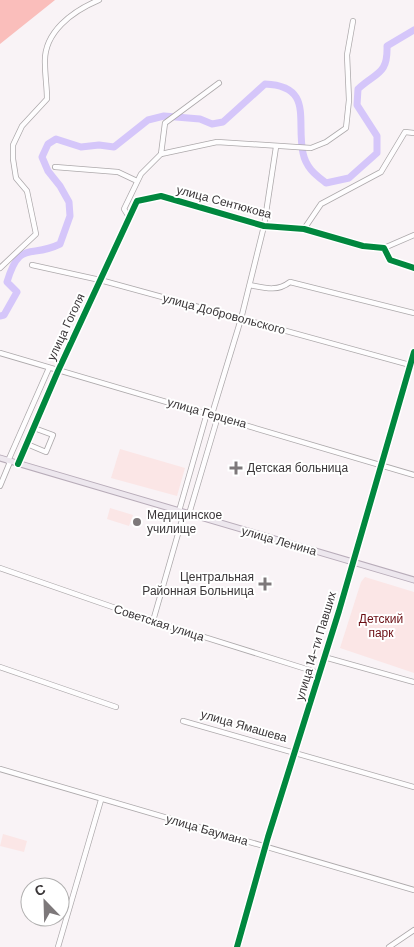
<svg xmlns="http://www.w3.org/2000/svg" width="414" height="947" viewBox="0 0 414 947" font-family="'DM Sans',sans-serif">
  <rect width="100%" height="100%" fill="#f9f3f6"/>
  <g fill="#fbe6e6">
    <path d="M120,449L185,468L177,496L111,478Z"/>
    <path d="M110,508L133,515L129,526L107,519Z"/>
    <path d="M365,577L414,592V673L340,648L361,582Z"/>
    <path d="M3,834L27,841L24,852L0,846Z"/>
  </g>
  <path fill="#fabebb" d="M0,0H55L0,44Z"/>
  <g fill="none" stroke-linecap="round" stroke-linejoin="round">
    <path stroke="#d5c6fa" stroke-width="7" d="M0,316L4,315L17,292L7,282C20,239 30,259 60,244L70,216L69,202L60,186L48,171L42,157L48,144L56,139L81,147L99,145L114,147L148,120L164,116L200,119L212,124L223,122L265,84C314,86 296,121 303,153C306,168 316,175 326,183L349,178L377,153V136L357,105L358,89C376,72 388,75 387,46L414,30"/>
    <g stroke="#ada9ab" stroke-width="6">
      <g id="minor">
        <path d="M161,154L165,123L219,83"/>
        <path d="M55,167L118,172L137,181"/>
        <path d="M129,217L124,209L141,174L161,154L217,142L311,148L326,142L346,128L349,100L347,55L353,21"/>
        <path d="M304,229L321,204L381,172L405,132L414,133"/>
        <path d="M384,248L414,235"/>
        <path d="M32,265L100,280L414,366"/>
        <path d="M0,268L36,234L27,191L16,178L13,159V145L22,126L47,99C47,87 45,76 45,64C43,32 73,11 99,0"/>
        <path d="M250,285C265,288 277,292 290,282L414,313"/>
        <path d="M0,353L414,475"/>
        <path d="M212,414L241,319L264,226L276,147"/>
        <path d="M27,444L46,452L53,435L34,428"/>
        <path d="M8,461L49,368"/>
        <path d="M18,464L58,371L137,201L161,196L264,226L304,229L363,246L384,248L390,260L414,268"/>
        <path d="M0,486L10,462"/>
        <path d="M179,511L207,413"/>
        <path d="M189,514L218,416"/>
        <path d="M0,568L153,621L319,673"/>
        <path d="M153,621L184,513"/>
        <path d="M324,657L414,682"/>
        <path d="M0,667L116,707"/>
        <path d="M183,721L414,787"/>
        <path d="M0,769L414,890"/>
        <path d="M58,947L101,800"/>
        <path d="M237,947L268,837L339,611L414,352"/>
        <path d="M389,947L414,930"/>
      </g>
    </g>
    <g stroke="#b8acb9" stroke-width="7">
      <path id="major" d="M0,458L414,580"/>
    </g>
    <use href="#minor" stroke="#fefdfe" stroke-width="4.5"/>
    <use href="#major" stroke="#ede7ee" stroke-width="5"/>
    <g stroke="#fff" stroke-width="9">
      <g id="cycleway">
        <path d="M18,464L58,371L137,201L161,196L264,226L304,229L363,246L384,248L390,260L414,268"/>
        <path d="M237,947L268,837L339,611L414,352"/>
      </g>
    </g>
    <use href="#cycleway" stroke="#00873e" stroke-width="6"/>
  </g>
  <g fill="#7d787a" stroke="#fff" stroke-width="2">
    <path d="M233.5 460.5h5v5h5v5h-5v5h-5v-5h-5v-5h5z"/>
    <circle cx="137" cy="522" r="5"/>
    <path d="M262.5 576.5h5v5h5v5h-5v5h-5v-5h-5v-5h5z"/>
  </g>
  <g text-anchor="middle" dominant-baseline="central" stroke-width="4" stroke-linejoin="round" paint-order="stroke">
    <g font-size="12" fill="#3a3638" stroke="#fff">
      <text transform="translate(224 202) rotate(15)">улица Сентюкова</text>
      <text transform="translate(224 314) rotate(15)">улица Добровольского</text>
      <text transform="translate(66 327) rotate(-65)">улица Гоголя</text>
      <text transform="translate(207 413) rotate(16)">улица Герцена</text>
      <text transform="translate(279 541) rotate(16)">улица Ленина</text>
      <text transform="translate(159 623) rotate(18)">Советская улица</text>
      <text transform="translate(316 646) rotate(-73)">улица 14-ти Павших</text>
      <text transform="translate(244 726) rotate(16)">улица Ямашева</text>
      <text transform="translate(207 830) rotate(16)">улица Баумана</text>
    </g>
    <g font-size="12" fill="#3a3638" stroke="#fff" text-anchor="start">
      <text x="247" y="468">Детская больница</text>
      <text x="147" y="515">Медицинское<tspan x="147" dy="14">училище</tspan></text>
      <text x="254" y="577" text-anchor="end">Центральная<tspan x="254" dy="14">Районная Больница</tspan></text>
    </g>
    <g font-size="12" fill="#6a0d12" stroke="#fff">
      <text x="381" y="619">Детский<tspan x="381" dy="14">парк</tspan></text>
    </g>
  </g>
  <g transform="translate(45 902) rotate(337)"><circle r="24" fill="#ffffff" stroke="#b0afaf"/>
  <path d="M0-4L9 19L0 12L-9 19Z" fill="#7d787a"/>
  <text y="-8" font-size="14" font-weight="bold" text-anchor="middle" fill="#3a3638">С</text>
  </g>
</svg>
